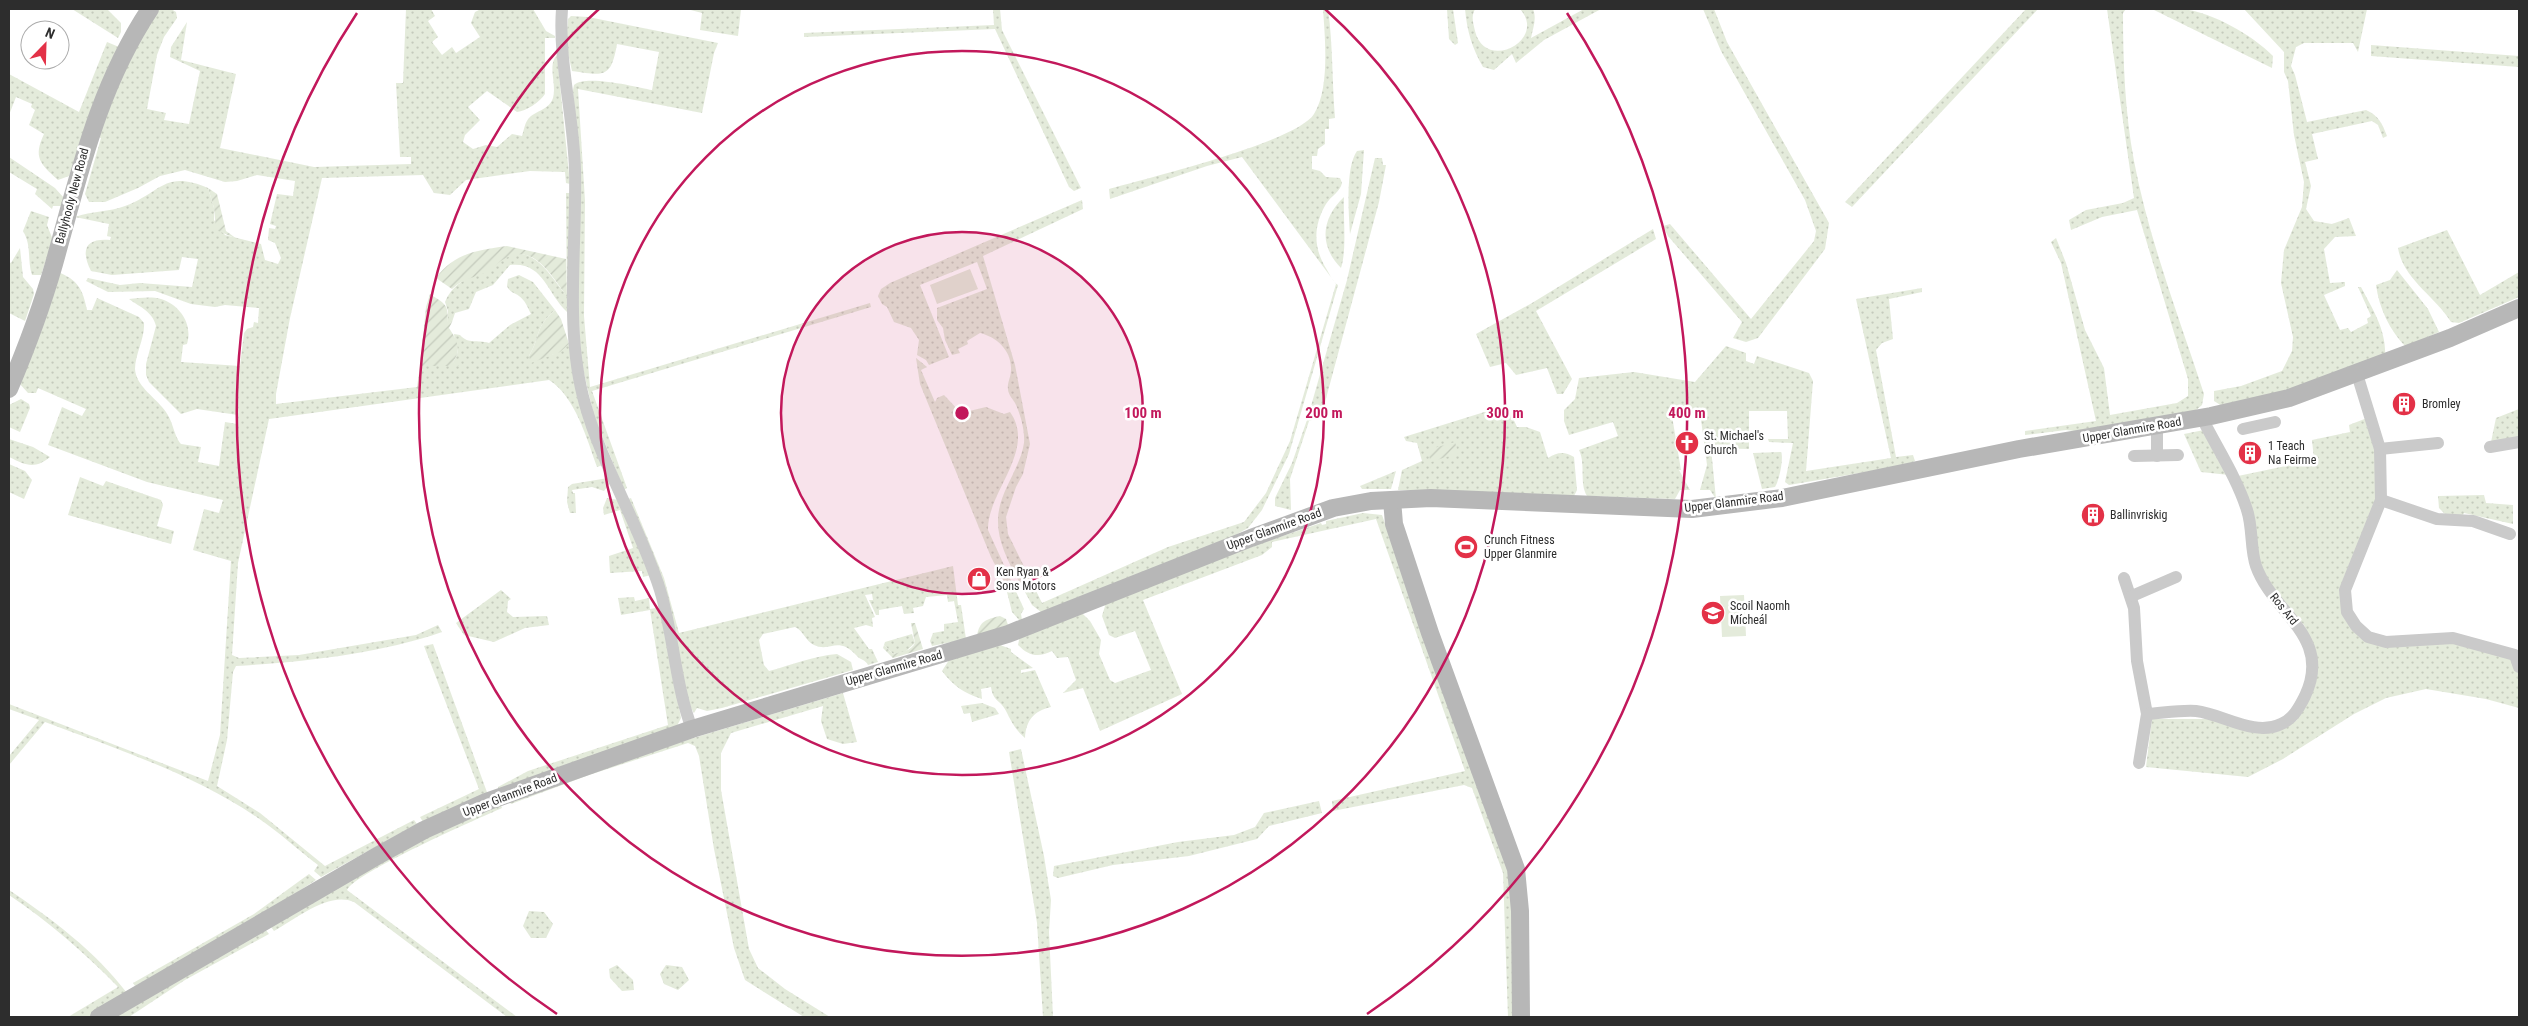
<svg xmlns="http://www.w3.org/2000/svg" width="2528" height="1026" viewBox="0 0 2528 1026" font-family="'Roboto Condensed',sans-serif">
  <defs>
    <pattern id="grass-dots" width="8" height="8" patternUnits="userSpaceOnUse" patternTransform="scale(1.25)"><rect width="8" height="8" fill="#e4ebdb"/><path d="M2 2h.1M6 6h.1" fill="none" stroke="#c4cabc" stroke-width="1.8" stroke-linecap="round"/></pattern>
    <pattern id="garden-furrows" width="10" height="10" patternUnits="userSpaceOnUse" patternTransform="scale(1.25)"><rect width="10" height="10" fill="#e4ebdb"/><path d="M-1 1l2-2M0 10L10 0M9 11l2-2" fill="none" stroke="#c4cabc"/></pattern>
  </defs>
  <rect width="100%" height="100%" fill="#fff"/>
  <g fill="url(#grass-dots)">
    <path d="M72,9H107L121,23V32L118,38Z"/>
    <path d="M158,9H171L176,12L177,18L164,37L157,55L147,109L166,113L164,120L189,124L200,71L170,57L171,47L187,22L181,60L236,74L220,148L314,167L411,164V157H400L396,83H403L406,9H431L435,16L428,21L438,37L432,42L442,55L452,47L456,53L480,37L471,23L475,12L481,9H533L546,31L555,36V38H545V94C540,102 526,111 517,112L487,91L468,107L480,120L465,135L463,142L473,149L486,145L497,147L512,134L522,136C524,130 525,122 529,118C537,110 549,110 553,98C557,84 547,66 557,55L570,184L566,183L565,172L530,171L466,180L450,195L434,193L423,175L322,178L290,318L276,394V404L417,387L420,366H457L453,362C462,349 455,347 454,334L460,335C469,345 477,339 489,343L510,325L531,314C528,308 525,300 519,296C514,292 510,293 507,286L508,279L519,275L533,282L555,310C533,330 542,334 529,356L552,355L569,344L603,465L597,467C587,439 575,396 549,380L269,419L238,563L232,655L239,658L299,655L416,635L438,625L442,632C379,654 303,662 236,666L233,672L227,740L217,786L260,813L325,866L414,820L417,824L321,877L314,871L318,865C298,850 279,832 258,818C194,774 117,749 45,722L9,765V756L39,720L9,709V704L208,781L220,735L231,561L193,550L204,509L219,513L223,500L147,482L48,445L62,407L82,416L86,409L38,388L36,393H28L19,383L57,272C78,279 83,290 87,310H92L97,298L139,317L144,323C145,338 135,354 135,369C136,385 153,396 162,407C174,420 173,435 181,444L201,447L198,462L219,466L225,422L237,424L238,415L197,409L181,414L149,382L146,375V364L156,326C153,312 140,307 129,299C139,298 151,296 161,299C180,305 193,324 187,344L183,345L181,362L240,366L244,333L247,329L253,327L254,322L258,323L259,308L225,305L215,307L191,304L155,291L108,292L86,281L88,278L120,285L140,283L192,287L198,259L182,257L179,270L112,275L91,271C80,249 86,238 110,240L111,237L107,236L109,224L75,217C92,211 109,212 125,206C161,193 164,169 208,188L214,208V220L225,235L261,244L265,260L278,264L281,258L275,243L268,240L269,228L275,229L276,226L270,224L277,194L293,196L295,181L257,175L237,181L225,182L185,170L160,176L138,188L105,202H89L85,194L101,138L95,136L115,84Z"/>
    <path d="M687,9H741L738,36L700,30L702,13Z"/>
    <path d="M993,9H1000L1002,30L1081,188L1074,191L1069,187L995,29L804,37V33L994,25Z"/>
    <path d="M1323,9H1328C1333,45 1332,82 1335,118L1329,119V129H1325V144L1318,149L1317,156H1312V169L1320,171L1326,177L1340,178L1342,183C1340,192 1331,196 1326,204C1313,226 1313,248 1327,270C1330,275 1333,282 1338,285L1289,454L1262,510L1248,528L1230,538L1041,612L1032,605C1019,580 998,550 998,522C997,494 1020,470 1024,443C1025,431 1021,416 1016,405C1014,400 1008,395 1008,389C1007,383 1011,377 1011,370C1012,351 997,337 980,333L967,341L968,344L958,349L960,353L952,355L945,340L943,328L937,320V308L987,289L977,262L920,285L949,357L929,365L926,360L917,355L919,340L911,328L894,322L887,307L882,304L878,296L881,289L890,283L1082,200L1083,209L983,256L1015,365L1030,444L1023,474L1016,487L1006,517L1008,534L1042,603L1168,547L1244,522L1266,493L1290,441L1336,284L1242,157L1207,166L1110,199L1109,189C1147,178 1297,142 1314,114C1330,89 1325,37 1323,9Z"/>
    <path d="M1447,9H1453L1458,43L1455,45L1449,39Z"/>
    <path d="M1465,9H1475C1471,17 1473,22 1475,31C1485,73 1548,40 1520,9H1533C1537,19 1533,28 1531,38L1584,9H1601L1544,40L1516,63L1512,54L1494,70L1483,67C1472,48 1467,31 1465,9Z"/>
    <path d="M1703,9H1714L1727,42L1829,223L1825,249L1758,338L1746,342L1733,338L1742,322L1668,236L1663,226L1670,224L1751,319L1814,241L1816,231L1805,200L1721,51Z"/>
    <path d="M2026,9H2038L1852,207L1845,202Z"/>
    <path d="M2107,9H2126L2123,13C2123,62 2125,113 2134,161C2149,240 2179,317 2204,394L2202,405L2195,411L2075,431L2066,430L2025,435V431L2096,421L2061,263L2051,242L2056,238L2066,263L2085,330L2104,368L2110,415L2177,403L2188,396V379L2137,210L2102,217L2071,230L2069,220L2086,210L2123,203L2134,198Z"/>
    <path d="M2152,9C2162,9 2173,7 2183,9C2214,13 2252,35 2273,56L2272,68Z"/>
    <path d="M2244,9H2367L2358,52L2353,43H2304L2296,47L2291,66L2295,75L2307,122L2366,110C2379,116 2382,123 2387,136L2383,138L2378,125L2372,121L2312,134L2318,159L2305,162L2311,186L2306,209L2314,221L2332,224L2349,218L2356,236L2335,237L2324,249L2330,283L2345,282V286L2324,295L2340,330L2348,328L2351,332L2368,323L2367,319L2371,316L2358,287H2361C2373,310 2387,331 2385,358L2277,394L2222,406L2214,401V391L2241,386L2282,371L2292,351L2293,337L2281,283L2284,250L2302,207L2304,182L2294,135L2288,81L2284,72V52Z"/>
    <path d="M571,16L588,17L718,43L714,53L702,113L578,89L585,201L584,316L590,387L870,303L871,307L592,391L627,488L624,490L594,416L580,356L573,90L574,85C585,74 637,87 652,90L659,52L617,44C611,78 605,76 572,71L566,44L568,19Z"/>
    <path d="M107,42L119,47L93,105L69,176L58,180C40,164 33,157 44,134L29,125L35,110L31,107L32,104L16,97L9,115V74L79,112Z"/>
    <path d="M2371,45L2519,56V67L2371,56Z"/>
    <path d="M1364,150L1361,194L1350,234C1349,214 1345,168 1357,151Z"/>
    <path d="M9,157L55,188L64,198L62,206H53L52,209L35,194L37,189L9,172Z"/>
    <path d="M1375,158H1382L1383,165H1386L1379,202L1321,417L1309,421L1290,479L1291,510L1275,506V498L1292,463L1307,420L1347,280Z"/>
    <path d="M566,193H570L567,312C547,293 543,261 510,265L493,285L476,292L469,309L455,313L452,322L448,324V311L445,302C453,284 464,280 482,271C490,267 499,258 508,255C536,246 552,279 567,296Z"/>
    <path d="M1344,197C1343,217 1347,250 1341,268C1318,245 1322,218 1344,197Z"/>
    <path d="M31,211L49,217L47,225L53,240L41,275H32C27,260 32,246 23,231Z"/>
    <path d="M1653,229L1656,239L1536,311L1572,379L1563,394H1557L1547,368L1516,375L1506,363L1490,367L1476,334L1532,303Z"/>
    <path d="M2447,230L2480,295L2519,272V297L2459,323L2451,322C2435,296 2403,279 2398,248Z"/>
    <path d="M20,248L23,277L33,289L34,294L25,321L9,313V262L11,263Z"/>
    <path d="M2397,270L2428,309L2439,332L2406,347C2390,331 2379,308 2376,285L2390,280Z"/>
    <path d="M1922,288V292L1889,299L1893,339L1882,343L1876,350L1896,457L1913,455L1915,461L1907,465L1789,485L1785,482L1793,443L1769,442L1768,439H1788L1787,411H1749V449L1711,448L1716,499L1710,490H1700L1707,465L1700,412L1672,416L1681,470H1679L1690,490H1680L1675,499L1587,496C1579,483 1586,464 1579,450L1618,436L1613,422L1569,435L1564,421V410L1575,399L1579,378L1634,372L1695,382L1726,346L1746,353V361L1754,364L1757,356L1809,373L1813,381L1806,471L1891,458L1856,299Z"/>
    <path d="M916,358L927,367L921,370L935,402L937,398L944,395L961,413L986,407L1004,414L1010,412C1037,450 987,492 988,530L1024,609L1021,614L1022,620H1019L1012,612L1007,592L1009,591L991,557L920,384Z"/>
    <path d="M21,399L29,404L30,408L20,432L9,427V405Z"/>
    <path d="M1507,405L1517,427H1526L1540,432L1548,458C1558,452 1564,451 1574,457L1577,490L1574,496L1398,490L1402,470L1422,461L1417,443L1406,441L1404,437Z"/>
    <path d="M2519,409V442L2490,447L2496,418Z"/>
    <path d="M2367,418L2376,453V502L2340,594L2364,638H2453L2515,655L2519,665V708L2486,699L2426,689L2386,698L2354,714L2283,759L2248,777L2146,767L2152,719H2212L2257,733L2277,732L2297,720L2315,651L2304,625L2278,598L2263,572L2238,476L2314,460L2312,440L2350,432L2349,425Z"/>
    <path d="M2204,430L2229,475L2201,472L2184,434Z"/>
    <path d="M9,439L33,447L50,457C34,470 26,465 9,457Z"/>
    <path d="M1781,452C1784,458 1779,481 1775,487L1762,489L1753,453Z"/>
    <path d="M9,464L25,471L32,480L24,499L9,492Z"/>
    <path d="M1396,471L1391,489H1362L1360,486Z"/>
    <path d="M80,477L103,486L106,481L161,500L163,505L157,526L174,531L171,544L68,515Z"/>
    <path d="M608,478L610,483L604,491L592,487L572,490L573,493H575L576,513H570L567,502L568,487L572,484Z"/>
    <path d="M2484,495L2486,503L2513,505V524L2464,513L2462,517H2448L2439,508L2438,496Z"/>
    <path d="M607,498L618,500L651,575L643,577L642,571L610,573L609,556L633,548L620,510L604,515L603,508Z"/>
    <path d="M631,498L664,578L679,633L953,566L958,605H961L966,639L932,646L930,641L933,633L944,631V624L958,622L954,601L948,602L947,595L926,597L923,606L913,608L914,613L904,614L902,606L879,610V615H876L869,600H873L872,594L865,595L875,617L872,618L873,627L866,625L854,628L869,649H872L878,662L868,665C865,659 860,660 857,656C837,635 831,653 814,645C805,641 804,631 795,627L763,634L759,640L764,665L769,671C792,665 813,656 837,654L851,662L853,670L722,708L707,711L697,708L694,713L688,703L628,499Z"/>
    <path d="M1363,513L1382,515L1510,870L1516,1017H1508L1503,873L1472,788L1464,785L1333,811L1332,801L1465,771L1376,519L1272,542V547L1262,555L1143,600L1182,694L1100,731L1083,688L1063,693L1076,680L1068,657L1057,658L1052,651C1038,658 1029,656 1018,645L1020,635L1081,612L1090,621L1101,640L1099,654L1110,680L1115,683L1151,670L1135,631L1115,638L1109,635L1102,616L1105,606L1103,602L1259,544L1321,523L1322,525L1326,524V521Z"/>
    <path d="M501,590L511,599L508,601L507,612L513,617L547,616L549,625L525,628L494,642L464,635L456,623Z"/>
    <path d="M634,597L635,601L649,598L650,609L656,608L662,613L681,718L677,726L499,791L498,787L528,771L668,725L650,610L621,615L618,598Z"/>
    <path d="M912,634L915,643L905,652L893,654L884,645L885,642Z"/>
    <path d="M433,644L488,795L423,822L420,817L479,789L424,646Z"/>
    <path d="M1000,645L1011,649V652L1033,668L1021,670V673L1035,670L1051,707C1034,711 1026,720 1025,738C1015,729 1012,723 1006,711C1001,700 993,702 991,687L981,689L982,699C964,693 953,686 942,671L949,660Z"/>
    <path d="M843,693L857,742L843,744L827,739L821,721L823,706L731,733L721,753V790L749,949L758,968L785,989L830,1017H804L745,980L734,948L714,849L699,756L695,746L688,743L589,775L511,804L508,800L587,770Z"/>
    <path d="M982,703L995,708L999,714L972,722L970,713L964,714L961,706Z"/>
    <path d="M1021,749L1044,856L1051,900L1049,932L1053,1017H1043L1037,923L1009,752Z"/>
    <path d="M1319,801L1322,813L1269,826L1257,839L1189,856L1113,865L1058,878L1053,876L1054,866L1178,842L1234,835L1255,827L1264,813Z"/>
    <path d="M500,803L502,808C477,819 356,872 347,890L517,1017H507L354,902C329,891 296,919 274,931L271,927L429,834Z"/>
    <path d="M309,874L316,880L256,919L135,986L133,983L254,914Z"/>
    <path d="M9,890C51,918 96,952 127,993L89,1017H68L118,987C84,952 49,922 9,895Z"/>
    <path d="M529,911L544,912L553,924L546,938H531L523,926Z"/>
    <path d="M265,929L269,934L185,980L129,1017H112Z"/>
    <path d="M617,965L633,980L634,990L622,991L610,978L609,969Z"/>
    <path d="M666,965L682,967L689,980L678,990L664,984L660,974Z"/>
  </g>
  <g fill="url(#garden-furrows)">
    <path d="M208,188L217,194L226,231L237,239L216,230L214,208Z"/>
    <path d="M507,246L566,259L567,297C545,265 526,235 490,270C483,276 464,277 452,289L436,278C454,253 478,250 507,246Z"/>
    <path d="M430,294C446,305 448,303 448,323L452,322L449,328C457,340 462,350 453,362L459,366H420L426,307Z"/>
    <path d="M555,310L561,319L569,344L560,352L531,363L529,356C542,334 533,330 555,310Z"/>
    <path d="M1455,442L1458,453L1431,462L1427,450Z"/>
    <path d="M1000,616L1006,619L1008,625L977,636C979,621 987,619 1000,616Z"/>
    <path d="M911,623H915L923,649L893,658L883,648L884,645L893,654C902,652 911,651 915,643Z"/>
  </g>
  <g fill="#e4ebdb">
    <path d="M970,269L978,289L937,304L930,285Z"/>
    <path d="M1744,595L1746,636L1722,637L1720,596Z"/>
  </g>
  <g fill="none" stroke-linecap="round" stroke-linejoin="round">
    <g stroke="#cacaca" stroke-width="12">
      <path d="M562,9C558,60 574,117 575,171C577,246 564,331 585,404C603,468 640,526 660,590C674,636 675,684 692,729"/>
      <path d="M2357,374L2380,449L2381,500L2345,590L2347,612L2356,626L2368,637L2386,642L2453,638L2515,655L2519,667"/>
      <path d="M2157,426V456"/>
      <path d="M2243,429L2275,422"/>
      <path d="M2490,447L2519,442"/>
      <path d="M2380,449L2438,443"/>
      <path d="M2134,456L2178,455"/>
      <path d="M2381,500L2437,519L2473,521L2510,534"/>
      <path d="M2124,578L2134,608L2137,661L2147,714L2139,763"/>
      <path d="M2132,596L2176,577"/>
      <path d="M2147,714C2163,713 2180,710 2196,711C2223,714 2254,737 2281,724C2293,719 2299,708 2305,696C2333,636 2273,614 2256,566C2250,548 2253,528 2247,510C2237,478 2217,448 2202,418"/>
    </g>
    <g stroke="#b7b7b7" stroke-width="18">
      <path d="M9,389C26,349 42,306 54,264C79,175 98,87 150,9"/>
      <path d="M1392,500L1394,524L1430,633L1516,869L1520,911L1521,1017"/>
      <path d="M99,1017L377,856L424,830L486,802L692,729L1008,634L1251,538L1333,508L1371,501L1431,498L1692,509L1782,498L2019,449L2211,416L2289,398L2450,338L2519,308"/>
    </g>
  </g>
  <circle cx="962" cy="413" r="181" fill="#c2185b" fill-opacity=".12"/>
  <g fill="none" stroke="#c2185b" stroke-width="2.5">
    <circle cx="962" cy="413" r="181"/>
    <circle cx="962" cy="413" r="362"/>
    <path d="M1325 9A543 543 0 1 1 599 9"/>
    <path d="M557 1014A725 725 0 0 1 357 13M1567 13A725 725 0 0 1 1367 1014"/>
  </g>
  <defs>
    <g id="building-disc" transform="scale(1.25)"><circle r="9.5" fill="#e33147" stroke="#fff"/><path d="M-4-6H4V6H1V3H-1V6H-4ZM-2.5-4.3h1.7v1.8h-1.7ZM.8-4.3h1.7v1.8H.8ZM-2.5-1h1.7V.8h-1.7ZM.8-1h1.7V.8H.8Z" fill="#fff"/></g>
    <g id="church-disc" transform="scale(1.25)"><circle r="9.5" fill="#e33147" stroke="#fff"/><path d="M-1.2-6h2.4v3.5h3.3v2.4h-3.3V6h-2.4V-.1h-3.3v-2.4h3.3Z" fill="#fff"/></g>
    <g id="stadium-disc" transform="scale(1.25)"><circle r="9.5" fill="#e33147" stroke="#fff"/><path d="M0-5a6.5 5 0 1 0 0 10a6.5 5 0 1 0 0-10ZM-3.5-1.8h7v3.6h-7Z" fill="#fff"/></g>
    <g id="shop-disc" transform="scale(1.25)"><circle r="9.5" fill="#e33147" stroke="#fff"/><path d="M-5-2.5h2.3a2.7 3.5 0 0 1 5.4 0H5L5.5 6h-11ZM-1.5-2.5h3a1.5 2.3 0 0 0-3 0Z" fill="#fff"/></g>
    <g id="school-disc" transform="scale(1.25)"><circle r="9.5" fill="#e33147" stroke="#fff"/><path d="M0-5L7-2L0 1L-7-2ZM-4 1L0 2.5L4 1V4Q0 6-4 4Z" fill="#fff"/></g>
  </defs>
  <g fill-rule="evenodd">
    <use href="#building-disc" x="2404" y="404"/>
    <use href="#church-disc" x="1687" y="443"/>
    <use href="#building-disc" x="2250" y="453"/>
    <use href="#building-disc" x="2093" y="515"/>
    <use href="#stadium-disc" x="1466" y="547"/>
    <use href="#shop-disc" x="979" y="579"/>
    <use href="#school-disc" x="1713" y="613"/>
  </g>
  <g text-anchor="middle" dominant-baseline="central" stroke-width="5" stroke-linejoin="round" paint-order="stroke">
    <g font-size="12" fill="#2d2d2d" stroke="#fff">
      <text transform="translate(72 196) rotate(-75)">Ballyhooly New Road</text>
      <text transform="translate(2132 430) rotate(-10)">Upper Glanmire Road</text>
      <text transform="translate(1734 502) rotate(-7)">Upper Glanmire Road</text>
      <text transform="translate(1274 529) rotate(-20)">Upper Glanmire Road</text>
      <text transform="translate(2284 609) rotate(51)">Ros Ard</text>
      <text transform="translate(894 668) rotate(-16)">Upper Glanmire Road</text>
      <text transform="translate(510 795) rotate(-21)">Upper Glanmire Road</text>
    </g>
    <g font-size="12" fill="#2d2d2d" stroke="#fff" text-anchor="start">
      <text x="2422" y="404">Bromley</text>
      <text x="1704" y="436">St. Michael's<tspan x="1704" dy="14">Church</tspan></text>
      <text x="2268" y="446">1 Teach<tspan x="2268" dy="14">Na Feirme</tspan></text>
      <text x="2110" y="515">Ballinvriskig</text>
      <text x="1484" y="540">Crunch Fitness<tspan x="1484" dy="14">Upper Glanmire</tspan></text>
      <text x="996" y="572">Ken Ryan &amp;<tspan x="996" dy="14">Sons Motors</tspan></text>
      <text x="1730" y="606">Scoil Naomh<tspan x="1730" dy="14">Mícheál</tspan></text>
    </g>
  </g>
  <circle cx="962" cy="413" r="8" fill="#c2185b" stroke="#fff" stroke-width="2.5"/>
  <g font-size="15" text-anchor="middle" font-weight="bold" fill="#c2185b" stroke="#fff" stroke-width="5" stroke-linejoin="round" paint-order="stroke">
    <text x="1143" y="418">100 m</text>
    <text x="1324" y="418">200 m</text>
    <text x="1505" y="418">300 m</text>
    <text x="1687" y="418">400 m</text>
  </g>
  <rect width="2528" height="1026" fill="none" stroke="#2d2d2d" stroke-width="20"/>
  <g transform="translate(45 45) rotate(23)"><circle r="24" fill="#ffffff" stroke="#ababab"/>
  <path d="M0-4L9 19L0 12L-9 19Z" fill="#e33147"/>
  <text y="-8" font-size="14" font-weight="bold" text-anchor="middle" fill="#2d2d2d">N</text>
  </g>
</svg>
